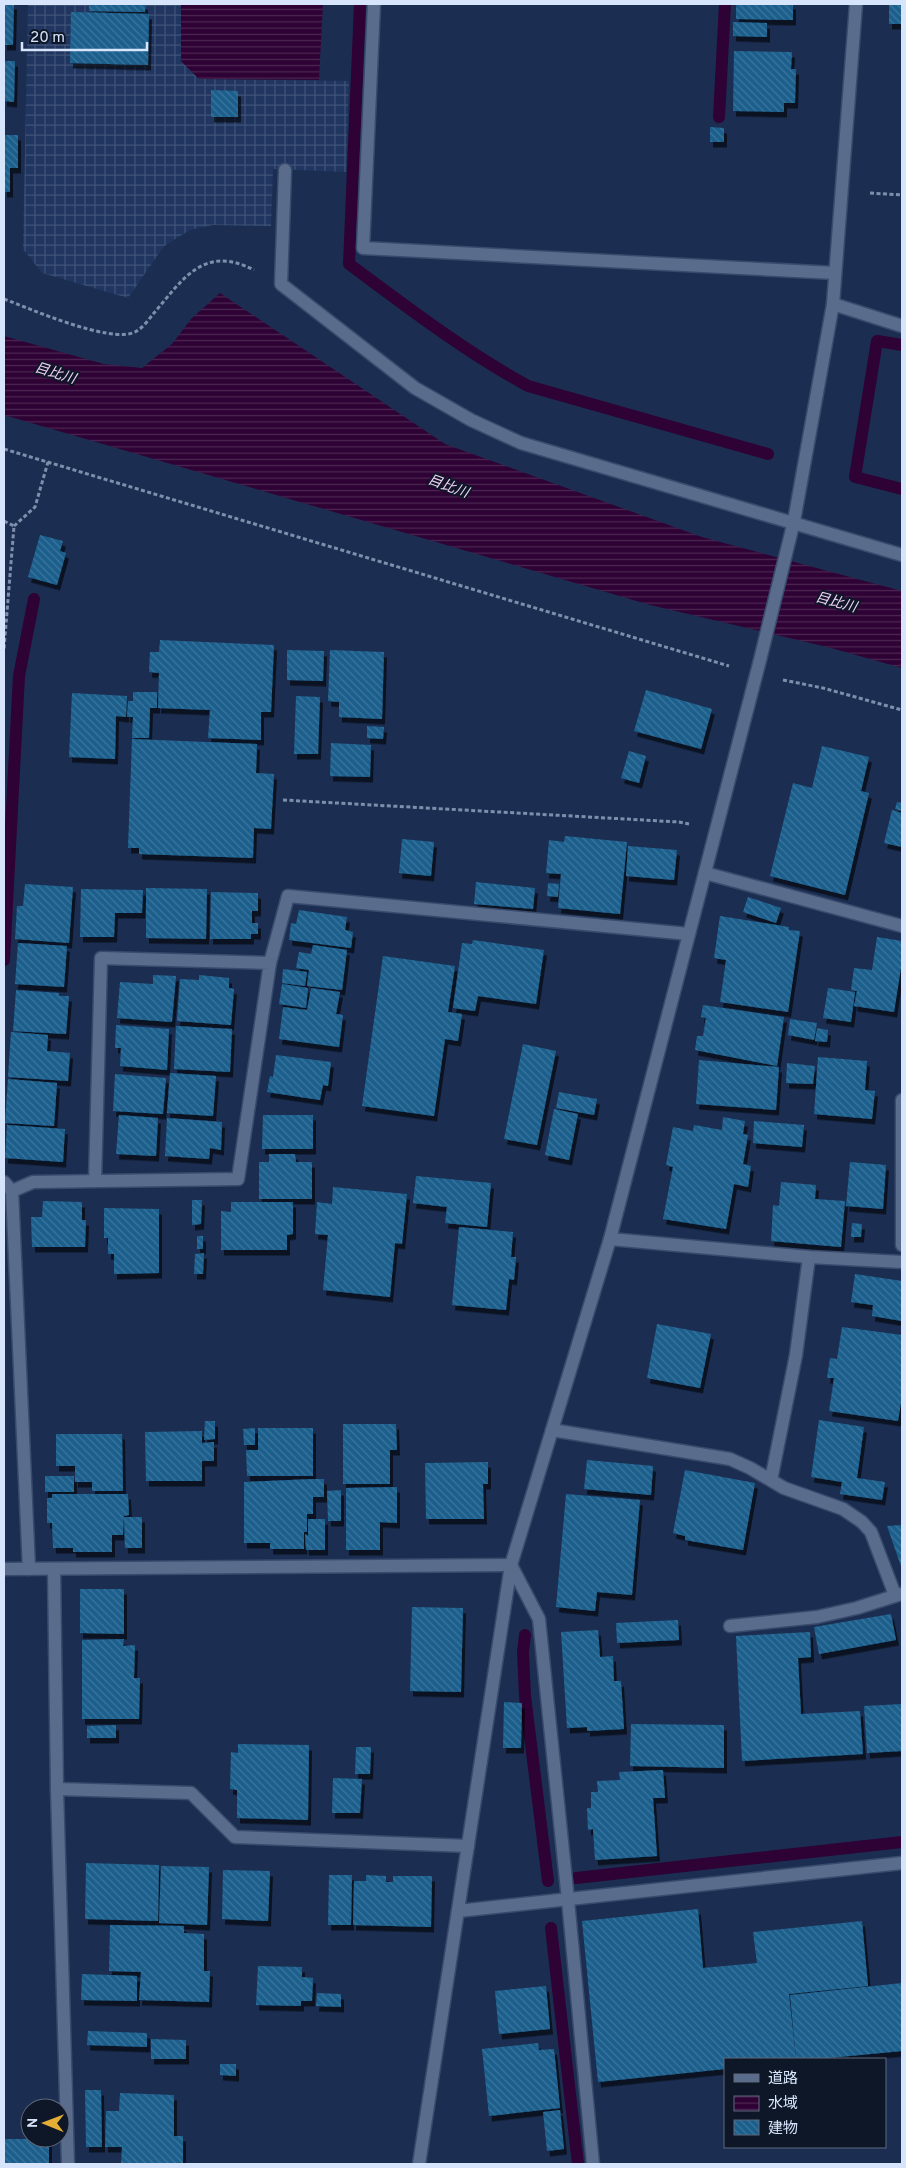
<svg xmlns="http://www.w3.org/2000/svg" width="906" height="2168" viewBox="0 0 906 2168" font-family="Overpass,'Noto Sans JP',sans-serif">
  <defs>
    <pattern id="industrial-grid" width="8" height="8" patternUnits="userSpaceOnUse" patternTransform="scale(1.25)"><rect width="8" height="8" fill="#203660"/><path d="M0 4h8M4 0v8" fill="none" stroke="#405378"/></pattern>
    <pattern id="water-rules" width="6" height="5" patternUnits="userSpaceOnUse" patternTransform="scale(1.25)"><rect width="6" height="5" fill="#2e0234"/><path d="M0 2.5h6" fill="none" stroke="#4c2752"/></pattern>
    <pattern id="building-back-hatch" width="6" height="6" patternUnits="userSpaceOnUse" patternTransform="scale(1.25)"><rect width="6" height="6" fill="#1b5f8c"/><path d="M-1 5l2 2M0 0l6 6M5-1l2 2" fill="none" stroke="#3b769d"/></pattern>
    <filter id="shadow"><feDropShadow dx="3" dy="5.5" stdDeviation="0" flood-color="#0009"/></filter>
  </defs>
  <rect width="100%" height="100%" fill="#1b2e52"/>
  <path fill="url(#industrial-grid)" d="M28,4H181V61L199,79L349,81L346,172L273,169L271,226L213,225L190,230L164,246L128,298L42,273L23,249Z"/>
  <g fill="url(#water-rules)">
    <path d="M181,4H323L319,80L199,79L181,61Z"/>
    <path d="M220,293L445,444L702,537L902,591V668L831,648L650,605L4,415V336L104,364L142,368L172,344L191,319Z"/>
  </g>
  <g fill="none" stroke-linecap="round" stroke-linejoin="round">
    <g stroke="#2e0234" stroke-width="12">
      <path d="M360,4L349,264C407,307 464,351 528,386L768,454"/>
      <path d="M719,117L725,4"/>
      <path d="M902,345L877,341L855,477L902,489"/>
      <path d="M4,960L19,676L34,599"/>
      <path d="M525,1635L523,1652L525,1696L548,1881"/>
      <path d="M576,1878L902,1842"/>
      <path d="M551,1928L578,2164"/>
    </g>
  </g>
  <g fill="url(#building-back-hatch)" filter="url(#shadow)">
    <path d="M4,4H14L13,45H4Z"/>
    <path d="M89,4H145V12L89,11Z"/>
    <path d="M736,4H793V20L736,19Z"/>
    <rect x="889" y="4" width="13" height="20"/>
    <path d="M71,12L149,14L148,65L70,63Z"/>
    <path d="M733,22L767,23V37L733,36Z"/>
    <path d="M734,51L792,52L791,69H796L795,103H784V112L733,111Z"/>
    <path d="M4,61H15L14,102L4,101Z"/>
    <path d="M211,90L238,91V117H211Z"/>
    <path d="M710,127L724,128V142H710Z"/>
    <path d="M4,135H18V168H10V192H4Z"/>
    <path d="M40,535L63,541L60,551L66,553L57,585L28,577Z"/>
    <path d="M160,640L274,645L271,712H261V740L208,738L210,710L158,708L159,673L149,672L150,652H159Z"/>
    <path d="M287,650L324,651L323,681L287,680Z"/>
    <path d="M330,650L384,652L382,719L339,717V702L328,701Z"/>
    <path d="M646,690L712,709L701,749L634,731Z"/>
    <path d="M133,692H157V708H150L149,738H132L133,717H127L128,701H133Z"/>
    <path d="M72,693L127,696L126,717L116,716L115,759L69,757Z"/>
    <path d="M296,696L320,697L318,754H294Z"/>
    <path d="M367,726L384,727L383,739L367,738Z"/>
    <path d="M132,739L257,744L256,773L274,774L271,829L254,828L253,858L139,854V848H128Z"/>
    <path d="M331,743L371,745L370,777L330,776Z"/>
    <path d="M822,746L869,757L861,791L869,793L845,895L770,876L793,783L812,788Z"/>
    <path d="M629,751L646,756L639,783L621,778Z"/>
    <path d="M897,802L902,803V811L895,809Z"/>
    <path d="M892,810L902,813V847L884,843Z"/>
    <path d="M565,836L627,842L620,914L558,908L561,874L546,873L549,840L564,842Z"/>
    <path d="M402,839L434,842L431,876L399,873Z"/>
    <path d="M628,846L677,850L674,880L626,876Z"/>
    <path d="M476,882L535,888L533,909L474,904Z"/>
    <path d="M548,883L559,884L558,897L547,896Z"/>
    <path d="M25,884L73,887L69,943L15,939L17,906H23Z"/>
    <path d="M146,888L207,889L206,939L146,938Z"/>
    <path d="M81,889L143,890L142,913H115L114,937H80Z"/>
    <path d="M211,892L258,893V911H252V923H258V934H251V939H210Z"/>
    <path d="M748,897L781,908L776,923L743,912Z"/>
    <path d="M299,910L347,917L345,930L353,932L351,948L289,940L291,923L296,924Z"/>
    <path d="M720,916L789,927V930L800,931L788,1012L720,1002L726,960L714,958Z"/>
    <path d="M877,937L902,941V961L894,1012L854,1006L857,991L851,990L854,968L872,970Z"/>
    <path d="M473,940L544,950L536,1004L478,996L475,1011L453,1008L462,943L472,944Z"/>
    <path d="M18,943L67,946L64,987L15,984Z"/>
    <path d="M313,945L347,950L342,990L307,986L309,970L296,968L299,952L311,954Z"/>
    <path d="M383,956L455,966L448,1012L462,1014L458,1041L445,1039L434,1116L362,1106Z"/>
    <path d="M283,969L307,972L305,986L282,983Z"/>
    <path d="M153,975L176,976L172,1022L117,1018L120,982L153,984Z"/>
    <path d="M199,975L229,978V988L234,989L231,1025L177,1021L180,979L199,980Z"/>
    <path d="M282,984L308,988L306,1008L279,1004Z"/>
    <path d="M311,988L340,992L336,1014L343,1015L339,1047L279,1039L283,1007L307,1010Z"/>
    <path d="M828,988L855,992L851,1022L823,1018Z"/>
    <path d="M16,990L59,993V996H69L66,1034L13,1031Z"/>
    <path d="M703,1005L784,1017L777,1066L695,1050L697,1036H703L706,1018L701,1017Z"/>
    <path d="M790,1019L817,1023L814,1040L788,1035Z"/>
    <path d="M116,1025L169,1029L167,1070L120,1066L121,1048H115Z"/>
    <path d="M176,1026L232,1029L230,1072L174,1069Z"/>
    <path d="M817,1028L828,1030L827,1042L815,1041Z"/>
    <path d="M11,1032L48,1035L47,1051L70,1053L68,1081L8,1077Z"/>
    <path d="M523,1044L556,1051L537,1145L504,1139Z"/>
    <path d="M276,1055L331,1062L328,1086L323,1085L320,1100L267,1092L270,1076L273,1077Z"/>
    <path d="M818,1057L867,1061L865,1090L875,1091L872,1119L814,1114Z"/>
    <path d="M699,1060L779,1067L776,1110L696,1104Z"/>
    <path d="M787,1063L815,1066L813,1084L786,1083Z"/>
    <path d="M170,1073L216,1076L213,1116L167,1113Z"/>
    <path d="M115,1074L166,1078L163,1114L113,1111Z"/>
    <path d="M8,1079L57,1083L54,1126L5,1123Z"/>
    <path d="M559,1092L597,1099L594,1115L556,1108Z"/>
    <path d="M554,1109L578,1114L569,1160L545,1155Z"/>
    <path d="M119,1115L158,1118L156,1156L116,1154Z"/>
    <path d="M263,1115H313V1149H262Z"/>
    <path d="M723,1117L745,1121L743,1134L748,1135L743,1164L751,1166L748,1187L734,1184L726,1229L663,1219L673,1167L666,1165L673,1127L693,1131L694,1125L722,1130Z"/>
    <path d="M167,1118L222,1122L221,1150L210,1148L209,1159L165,1156Z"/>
    <path d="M754,1121L804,1125L802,1147L753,1143Z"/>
    <path d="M7,1125L65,1129L63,1162L5,1158Z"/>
    <path d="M269,1154H295L296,1162H312V1199H259V1162H269Z"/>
    <path d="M850,1162L886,1165L883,1209L846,1206Z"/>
    <path d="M416,1176L491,1183L487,1227L445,1223L447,1207L413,1203Z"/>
    <path d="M781,1182L816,1185L815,1199L845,1201L841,1247L771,1241L773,1205L779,1206Z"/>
    <path d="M333,1187L407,1194L402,1244L395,1243L390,1297L323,1290L328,1235L315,1234L317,1202L332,1204Z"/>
    <path d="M192,1200H202L201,1224L192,1225Z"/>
    <path d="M43,1201L82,1202V1220H86L85,1247H32L31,1217H42Z"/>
    <path d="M231,1202H293V1234L287,1235V1250H221V1211L231,1212Z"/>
    <path d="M104,1208L159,1209V1273L114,1274V1254H108V1238H104Z"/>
    <path d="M852,1223L862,1224L861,1237H851Z"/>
    <path d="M459,1227L513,1232L511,1257H516L514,1280L509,1279L506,1310L452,1305Z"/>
    <rect x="197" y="1236" width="6" height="13"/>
    <path d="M204,1253L203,1274H194L195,1254Z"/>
    <path d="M855,1274L902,1281V1321L872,1316L873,1305L851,1302Z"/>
    <path d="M657,1324L711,1334L700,1388L647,1378Z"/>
    <path d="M842,1327L902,1335V1396L898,1421L829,1411L834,1378H827L830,1358L837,1359Z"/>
    <path d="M819,1420L864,1427L857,1478L885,1482L882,1500L840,1494L842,1482L811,1477Z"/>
    <path d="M205,1421H215V1439L204,1440Z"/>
    <path d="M343,1424H396L397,1450H390V1484H343Z"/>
    <path d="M255,1428V1445H244L243,1429Z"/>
    <path d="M258,1428H313V1476H247L246,1450H258Z"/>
    <path d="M202,1431V1443L214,1442V1461H202V1481H146L145,1432Z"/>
    <path d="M56,1434H122L123,1491H92V1482H75V1466H56Z"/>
    <path d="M587,1460L653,1466L651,1495L584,1489Z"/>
    <path d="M488,1462V1484H483L484,1519H426L425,1463Z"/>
    <path d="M685,1470L755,1483L743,1550L685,1540V1536L673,1533Z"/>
    <rect x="45" y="1476" width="29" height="16"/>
    <path d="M313,1479H324V1497H313V1514H307V1532H304V1549H270V1543H244V1482Z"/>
    <path d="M397,1487V1523L380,1522V1550H346V1488Z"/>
    <path d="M341,1490V1521H328L327,1491Z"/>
    <path d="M52,1494H128L129,1515L124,1516V1513L123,1535H112V1552H73V1548H53L52,1523H47V1498H52Z"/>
    <path d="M566,1494L640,1500L632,1595L597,1592L595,1611L556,1607Z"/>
    <path d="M124,1517H142V1548H125Z"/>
    <path d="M308,1519H325V1550H306L305,1534L308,1536Z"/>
    <path d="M902,1525V1569L887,1526Z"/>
    <path d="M80,1589H124V1634L80,1633Z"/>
    <path d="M412,1607L463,1608L461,1692L410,1691Z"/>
    <path d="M891,1614L896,1640L819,1654L814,1627Z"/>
    <path d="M678,1620L679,1640L617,1643L616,1623Z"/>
    <path d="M598,1630L600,1657L613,1656L614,1681H621L624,1729L587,1731V1727L567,1728L561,1632Z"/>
    <path d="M810,1632L811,1657L798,1658L801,1714L860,1711L863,1754L742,1761L736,1636Z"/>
    <path d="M124,1639L123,1646L135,1645L134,1678H140L139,1719H82V1640Z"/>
    <path d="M504,1702L522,1703L521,1748H503Z"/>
    <path d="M902,1704V1751L867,1753L864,1706Z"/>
    <path d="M631,1724L724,1725V1768L630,1766Z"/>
    <path d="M116,1725V1738H87V1726Z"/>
    <path d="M238,1744L309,1745L308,1820L237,1818V1790L230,1789L231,1752L238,1753Z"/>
    <path d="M356,1747H371L370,1774H355Z"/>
    <path d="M663,1770L665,1798H653L657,1856L595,1860L593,1829L588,1830L587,1808H591V1792H598L597,1781L620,1780L619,1772Z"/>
    <path d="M333,1778L362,1779L360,1813H332Z"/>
    <path d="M86,1863L159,1865L158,1921L85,1919Z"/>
    <path d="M161,1866L209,1867L207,1925L159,1923Z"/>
    <path d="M223,1870L270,1871L268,1921L222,1919Z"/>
    <path d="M329,1875H352L351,1925H328Z"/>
    <path d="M366,1875L386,1876V1882H393V1876H432L431,1927L353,1925L354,1881H366Z"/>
    <path d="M698,1909L703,1968L757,1963L753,1932L862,1921L868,1986L789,1994L796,2059H725V2069L598,2082L582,1921Z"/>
    <path d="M110,1925L184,1926V1933L204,1934V1971H210L209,2002L139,2000L141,1972L109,1971Z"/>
    <path d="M258,1966L302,1967V1977L313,1978L312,2001H301V2006L256,2005Z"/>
    <path d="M82,1974L137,1976V2001L81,2000Z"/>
    <path d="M902,1983V2051L818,2059H796L790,1995Z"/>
    <path d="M546,1986L550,2029L499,2034L495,1991Z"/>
    <path d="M317,1993L341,1994V2007L316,2006Z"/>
    <path d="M88,2031L147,2033V2047L87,2045Z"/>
    <path d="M151,2039L186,2040V2059H151Z"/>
    <path d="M538,2043L539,2050L554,2049L560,2108L489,2116L482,2049Z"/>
    <path d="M220,2064H236V2076L220,2075Z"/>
    <path d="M85,2090H101L102,2147H86Z"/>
    <path d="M120,2093L174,2095V2136H183V2164H121L122,2147H105L106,2111H119Z"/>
    <path d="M560,2110L564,2149L547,2151L543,2112Z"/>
    <rect x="4" y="2139" width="45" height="25"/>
  </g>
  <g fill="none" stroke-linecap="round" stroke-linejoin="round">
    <g stroke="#394b6d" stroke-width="15">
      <g id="minor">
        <path d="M374,4L363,248L835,273"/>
        <path d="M285,170L281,284L415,388L471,420L521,443L902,555"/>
        <path d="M833,304L902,326"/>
        <path d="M705,873L902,926"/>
        <path d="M270,963L288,896L689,934"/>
        <path d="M902,1100V1245"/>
        <path d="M4,1182L12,1191L29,1569"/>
        <path d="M12,1191L33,1182L238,1179L270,963L101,958L95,1181"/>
        <path d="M610,1239L809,1257L902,1262"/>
        <path d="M552,1430L730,1459L750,1468L784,1488L843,1509L862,1522L871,1532L895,1595"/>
        <path d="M771,1480L796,1355L809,1257"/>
        <path d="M511,1565L539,1619L568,1900L593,2164"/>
        <path d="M4,1569L511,1565"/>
        <path d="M54,1569L57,1789L68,2164"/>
        <path d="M730,1626L817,1617L857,1608L901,1594"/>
        <path d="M57,1789L191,1793L235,1837L468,1846"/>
        <path d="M458,1911L902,1863"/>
        <path d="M419,2164L511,1565L610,1239L760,660L794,521L833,304L856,4"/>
      </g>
    </g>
    <g stroke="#7e8fac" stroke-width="3" stroke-dasharray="4 2.5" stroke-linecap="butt">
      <path d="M870,193L902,195"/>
      <path d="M4,299C31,309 110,344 135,332C143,328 149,319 154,313C183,279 204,244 254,270"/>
      <path d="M4,449L729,666"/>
      <path d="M4,521L14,526L4,649"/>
      <path d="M14,526L35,507L48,462"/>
      <path d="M783,680L823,688L902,710"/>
      <path d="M283,800L679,822L689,824"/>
    </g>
    <use href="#minor" stroke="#5a6c8c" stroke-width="12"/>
  </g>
  <g text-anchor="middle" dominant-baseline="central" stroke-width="4" stroke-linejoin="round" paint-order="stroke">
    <g font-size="14" font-style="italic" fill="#f4d3f9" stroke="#0e1727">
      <text transform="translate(55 374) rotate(17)">目比川</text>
      <text transform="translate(448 487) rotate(20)">目比川</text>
      <text transform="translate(836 603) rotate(15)">目比川</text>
    </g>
  </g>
  <rect width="906" height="2168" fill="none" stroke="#d7e5fc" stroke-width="10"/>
  <rect x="724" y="2058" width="162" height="90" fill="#0e1727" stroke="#5e697c"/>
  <rect x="734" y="2074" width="25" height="8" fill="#5a6c8c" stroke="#5e697c"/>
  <text x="768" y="2083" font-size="15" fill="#d7e5fc">道路</text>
  <rect x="734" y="2096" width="25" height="15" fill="url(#water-rules)" stroke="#5e697c"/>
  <text x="768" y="2108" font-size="15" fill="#d7e5fc">水域</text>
  <rect x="734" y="2120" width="25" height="15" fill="url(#building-back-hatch)" stroke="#5e697c"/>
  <text x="768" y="2133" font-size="15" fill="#d7e5fc">建物</text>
  <g transform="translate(45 2123) rotate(271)"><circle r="24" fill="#0e1727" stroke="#5e697c"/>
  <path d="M0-4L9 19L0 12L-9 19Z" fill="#e4ad35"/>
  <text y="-8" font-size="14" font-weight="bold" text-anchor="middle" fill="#d7e5fc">N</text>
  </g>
  <path d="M22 42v8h125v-8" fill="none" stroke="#d7e5fc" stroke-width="2.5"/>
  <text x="30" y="42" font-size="15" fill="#d7e5fc" stroke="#0e1727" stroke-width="4" paint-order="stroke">20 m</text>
</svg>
